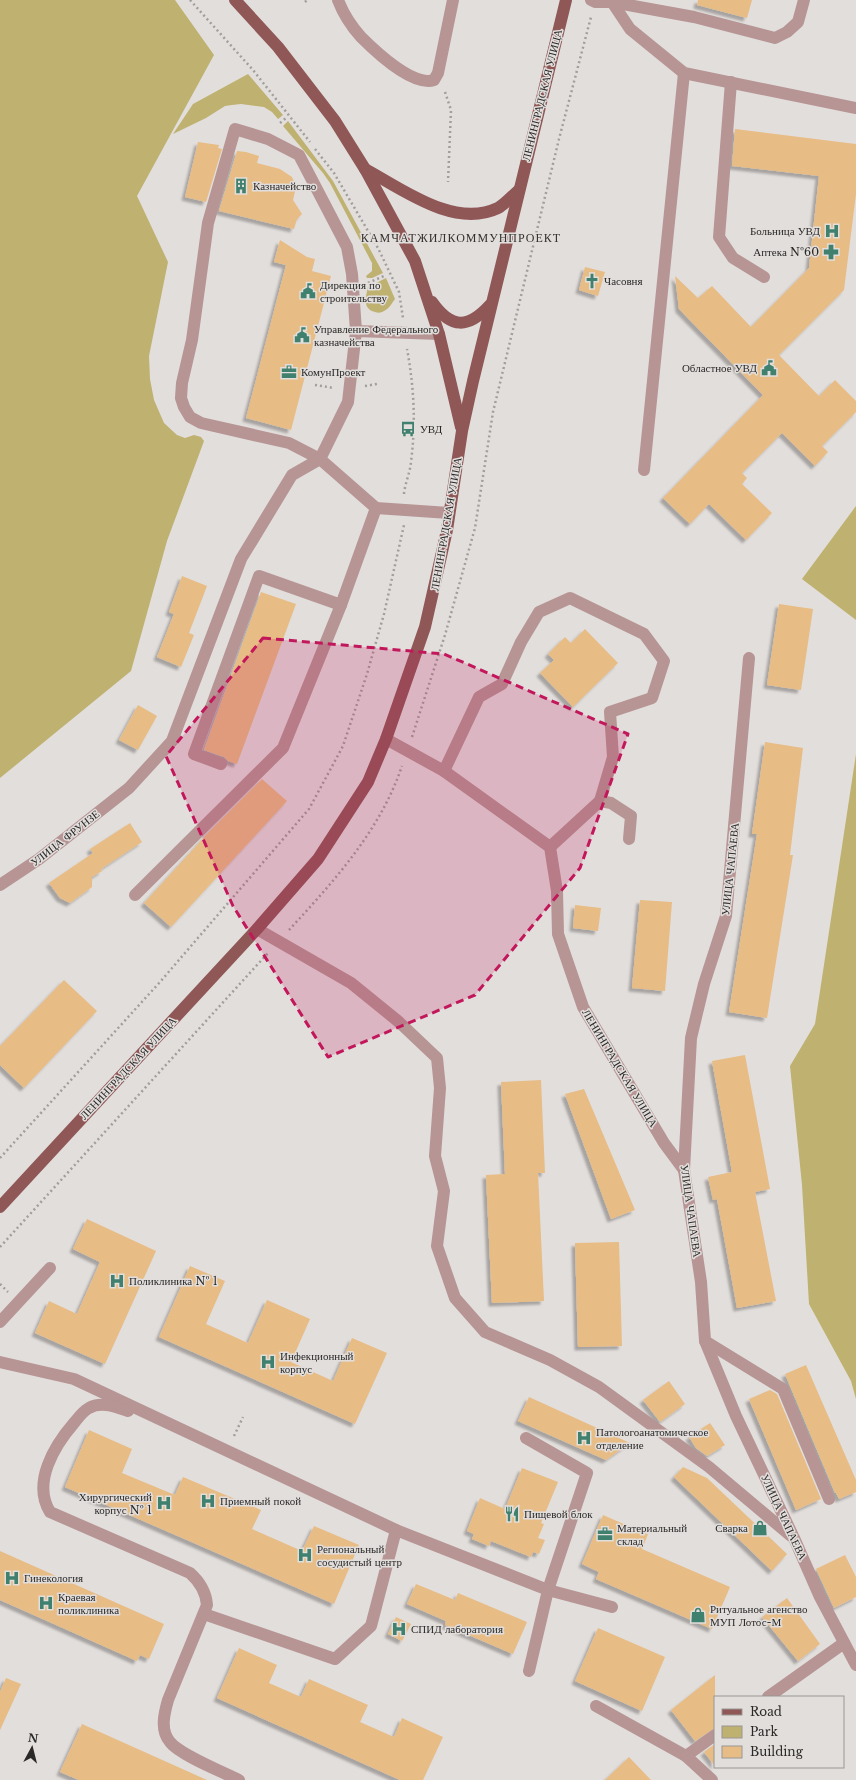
<svg xmlns="http://www.w3.org/2000/svg" width="856" height="1780" viewBox="0 0 856 1780" font-family="'Libre Baskerville',serif">
  <defs>
    <filter id="shadow"><feDropShadow dx="-3.5" dy="3.5" stdDeviation="1" flood-color="#0004"/></filter>
  </defs>
  <rect width="100%" height="100%" fill="#e2dedc"/>
  <g fill="#bfb170">
    <path d="M0,0H175L214,55L137,196L168,262L149,356L150,379L154,400L164,423L177,435L185,438L194,435L201,437L204,441L167,541L131,671L0,778Z"/>
    <path d="M248,74L283,115L278,119L272,112L264,107L241,104L232,105L225,106L206,118L173,134L193,104Z"/>
    <path d="M288,121L333,181L383,273L372,278H367L366,276L372,271V263L330,183L323,173L283,126Z"/>
    <path d="M386,278L395,299C392,303 389,309 384,311C381,313 378,313 375,312C362,309 366,296 368,287Z"/>
    <path d="M856,506V620L802,579Z"/>
    <path d="M856,754V1399L851,1381L809,1304L802,1185L790,1066L815,1024Z"/>
  </g>
  <g fill="#e8bc85" filter="url(#shadow)">
    <path d="M698,0H752L747,18L697,5Z"/>
    <path d="M735,129L856,144V194L844,290L779,355L819,396L835,380L856,401V412L822,446L828,452L815,466L782,433L742,473L747,478L742,484L772,513L746,540L709,504L690,524L663,498L763,395L679,309L675,276L698,298L712,286L751,327L809,268L819,176L732,166Z"/>
    <path d="M198,142L219,145L218,148L222,149L206,202L185,197Z"/>
    <path d="M237,151L246,152L259,156L257,163L280,169L292,177L296,187L293,200L302,214L297,219L294,229L219,211Z"/>
    <path d="M280,240L307,257L315,259L312,271L331,276L291,430L246,418L286,265L274,262Z"/>
    <path d="M585,267L605,272L598,296L579,290Z"/>
    <path d="M182,576L207,586L189,633L194,635L181,667L157,657L174,614L169,612Z"/>
    <path d="M261,592L296,604L237,764L228,761L224,757L204,750Z"/>
    <path d="M779,604L813,609L801,690L767,685Z"/>
    <path d="M585,629L618,663L573,707L540,673L554,660L548,654L565,637L571,643Z"/>
    <path d="M138,705L157,716L138,750L119,740Z"/>
    <path d="M765,742L803,748L790,855H793L767,1018L729,1012L757,834H752Z"/>
    <path d="M262,779L287,801L171,927L144,903L208,833Z"/>
    <path d="M130,823L142,842L101,869L102,871L92,877V887L70,903L60,898L49,883L93,853L90,849Z"/>
    <path d="M640,900L672,902L665,991L632,988Z"/>
    <path d="M575,905L601,908L598,931L573,928Z"/>
    <path d="M64,980L97,1011L24,1088L0,1065V1046Z"/>
    <path d="M745,1055L770,1189L755,1192L776,1301L737,1308L717,1199L713,1200L708,1177L732,1172L712,1061Z"/>
    <path d="M541,1080L545,1173H538L544,1301L492,1303L486,1175L505,1174L501,1082Z"/>
    <path d="M584,1089L635,1210L611,1219L565,1094Z"/>
    <path d="M87,1219L156,1251L105,1364L35,1333L49,1301L77,1314L100,1262L73,1249Z"/>
    <path d="M619,1242L622,1346L578,1347L575,1243Z"/>
    <path d="M190,1266L225,1281L206,1324L248,1343L267,1300L310,1319L291,1362L333,1381L352,1338L387,1353L355,1424L159,1337Z"/>
    <path d="M806,1365L856,1480V1492L839,1499L836,1493H835L785,1374Z"/>
    <path d="M669,1381L685,1404L660,1422L643,1400Z"/>
    <path d="M770,1390L777,1394L821,1499L796,1510L749,1399Z"/>
    <path d="M529,1397L630,1443L606,1460L518,1421Z"/>
    <path d="M710,1423L725,1445L707,1456L696,1448L689,1437Z"/>
    <path d="M89,1430L132,1449L122,1473L175,1495L183,1477L261,1510L252,1529L302,1551L314,1526L359,1545L334,1604L65,1487Z"/>
    <path d="M683,1467L707,1478L787,1554L772,1571L674,1477Z"/>
    <path d="M522,1468L558,1482L541,1523L544,1524L538,1538L545,1540L539,1554L533,1552L531,1557L491,1541L489,1546L472,1539L474,1534L467,1531L480,1498L505,1509Z"/>
    <path d="M603,1515L626,1525L623,1531L628,1526L648,1534L642,1549L730,1587L712,1629L596,1579L599,1572L582,1564Z"/>
    <path d="M0,1551L164,1624L149,1659L140,1655L137,1661L0,1600Z"/>
    <path d="M845,1555L856,1577V1597L834,1608L816,1569Z"/>
    <path d="M416,1584L455,1600L458,1593L527,1622L513,1654L445,1625L446,1621L407,1604Z"/>
    <path d="M787,1598L820,1644L798,1661L762,1617Z"/>
    <path d="M396,1617L411,1624L402,1641L388,1634Z"/>
    <path d="M598,1628L665,1657L642,1711L575,1681Z"/>
    <path d="M239,1648L277,1665L269,1683L301,1697L309,1679L368,1705L360,1722L394,1737L402,1718L443,1737L423,1780H400L217,1698Z"/>
    <path d="M715,1675V1728L695,1741L671,1710Z"/>
    <path d="M6,1678L21,1684L0,1730V1692Z"/>
    <path d="M82,1724L207,1780H79L60,1772Z"/>
    <path d="M715,1744V1766L704,1752Z"/>
    <path d="M629,1757L651,1780H605Z"/>
  </g>
  <g fill="none" stroke-linecap="round" stroke-linejoin="round">
    <g stroke="#a19e9c" stroke-width="2.5" stroke-dasharray="2 3" stroke-linecap="butt">
      <path d="M190,0L253,70L310,142"/>
      <path d="M305,2L307,0"/>
      <path d="M445,92L451,110L448,182"/>
      <path d="M280,123L286,118"/>
      <path d="M315,149L334,173L378,248L399,292L403,318"/>
      <path d="M368,283L384,276"/>
      <path d="M315,385L334,388"/>
      <path d="M365,386L377,384"/>
      <path d="M404,494C405,483 410,473 411,462C416,423 414,387 407,349"/>
      <path d="M412,737L445,635L475,528L493,412L559,139L591,17"/>
      <path d="M289,930C334,881 380,831 402,766"/>
      <path d="M0,1158L160,982L309,809L343,746L367,674L384,614L404,525"/>
      <path d="M0,1247L268,953"/>
      <path d="M0,1284L8,1292"/>
      <path d="M234,1436L243,1417"/>
    </g>
    <g stroke="#b69594" stroke-width="12">
      <path d="M338,0C343,13 352,27 361,37C375,51 413,87 434,80L438,73L453,0"/>
      <path d="M591,0L595,2H612L694,17L775,38L787,32L798,22L804,0"/>
      <path d="M612,2L630,29L684,73L856,108"/>
      <path d="M731,82L719,237L733,258L764,277"/>
      <path d="M235,129L268,139L299,155L347,247L352,274L356,331L348,402L320,459L289,443L201,423L190,417L184,407L181,398L182,383L192,340L208,223Z"/>
      <path d="M356,331L439,334"/>
      <path d="M644,470L684,73"/>
      <path d="M749,658L726,916L704,984L691,1038L684,1170L701,1282L705,1341L736,1416L794,1538L820,1597L856,1665"/>
      <path d="M386,739L444,771L550,847L557,891L558,934L583,1007L664,1143L684,1170"/>
      <path d="M221,764L194,754L259,576L341,605"/>
      <path d="M444,771L479,697L502,684L521,642L539,612L570,598L644,634L664,661L652,698L610,712L613,757L600,801"/>
      <path d="M550,847L600,801L611,803L631,816L629,839"/>
      <path d="M0,885L39,859L129,788L172,741L241,559L292,475L320,459L376,508L449,513"/>
      <path d="M135,895L283,748L341,605L376,508"/>
      <path d="M257,929L351,983L399,1022L437,1058L440,1088L435,1156L444,1191L437,1246L455,1298L485,1332L550,1360L599,1387L709,1467L791,1536"/>
      <path d="M0,1322L50,1268"/>
      <path d="M705,1341L783,1389L829,1499"/>
      <path d="M0,1362L74,1379L396,1530L548,1590L612,1607"/>
      <path d="M128,1411C116,1407 101,1401 89,1408C83,1411 78,1418 74,1423C54,1446 32,1483 50,1512L190,1573C200,1582 206,1592 207,1605L168,1700C164,1714 160,1730 170,1742C180,1755 223,1772 239,1780"/>
      <path d="M526,1438L587,1473L548,1590L529,1671"/>
      <path d="M204,1614L335,1659L371,1626L396,1530"/>
      <path d="M768,1697L844,1643"/>
      <path d="M596,1706L686,1756L715,1735"/>
      <path d="M686,1756L712,1780"/>
    </g>
    <g stroke="#8f5756" stroke-width="12">
      <path d="M235,0L278,47L335,121L365,169L415,261L439,334L461,427"/>
      <path d="M365,169C402,189 454,229 498,208C505,204 512,196 519,190"/>
      <path d="M432,302C451,329 468,329 490,305"/>
      <path d="M0,1207L257,929L318,859L368,782L386,739L425,627L447,530L462,431L473,381L566,0"/>
    </g>
  </g>
  <path fill="#c2185b" fill-opacity="0.2" stroke="#c2185b" stroke-width="3" stroke-dasharray="8 5" stroke-linejoin="round" d="M263,638L444,654L628,734L580,868L475,995L328,1057L233,906L166,756Z"/>
  <defs>
    <g id="building-bare" transform="scale(1.2)"><path d="M-4-6H4V6H1V3H-1V6H-4ZM-2.5-4.3h1.7v1.8h-1.7ZM.8-4.3h1.7v1.8H.8ZM-2.5-1h1.7V.8h-1.7ZM.8-1h1.7V.8H.8Z" fill="#40806e" stroke="#e2dedc" stroke-width="2.5" paint-order="stroke"/></g>
    <g id="hospital-bare" transform="scale(1.2)"><path d="M-5-5h3v3.5h4V-5h3V5h-3V1.5h-4V5h-3Z" fill="#40806e" stroke="#e2dedc" stroke-width="2.5" paint-order="stroke"/></g>
    <g id="pharmacy-bare" transform="scale(1.2)"><path d="M-2-6h4v4h4v4h-4v4h-4v-4h-4v-4h4Z" fill="#40806e" stroke="#e2dedc" stroke-width="2.5" paint-order="stroke"/></g>
    <g id="church-bare" transform="scale(1.2)"><path d="M-1.2-6h2.4v3.5h3.3v2.4h-3.3V6h-2.4V-.1h-3.3v-2.4h3.3Z" fill="#40806e" stroke="#e2dedc" stroke-width="2.5" paint-order="stroke"/></g>
    <g id="civic-bare" transform="scale(1.2)"><path d="M-.6-6.5H3V-4.5H.6V-3L4-1V1h2V6H-6V1h2V-1L-.6-3ZM-1.2 2.5V6h2.4V2.5Z" fill="#40806e" stroke="#e2dedc" stroke-width="2.5" paint-order="stroke"/></g>
    <g id="office-bare" transform="scale(1.2)"><path d="M-6-3h4V-5.5h4V-3h4V5H-6ZM-1-4.5V-3h2v-1.5ZM-6 0V1H6V0Z" fill="#40806e" stroke="#e2dedc" stroke-width="2.5" paint-order="stroke"/></g>
    <g id="bus-bare" transform="scale(1.2)"><path d="M-5-6H5V4H4V6H2V4H-2V6H-4V4H-5ZM-3.5-4V0h7V-4ZM-3.5 1.2v1.5H-2V1.2ZM2 1.2v1.5H3.5V1.2Z" fill="#40806e" stroke="#e2dedc" stroke-width="2.5" paint-order="stroke"/></g>
    <g id="restaurant-bare" transform="scale(1.2)"><path d="M-5-6h1v4h1v-4h1v4h1v-4h1v5L-1.5 .5V6h-2V.5L-5-1ZM5-6V6H3V1.5H1.5Q1.5-4 5-6Z" fill="#40806e" stroke="#e2dedc" stroke-width="2.5" paint-order="stroke"/></g>
    <g id="shop-bare" transform="scale(1.2)"><path d="M-5-2.5h2.3a2.7 3.5 0 0 1 5.4 0H5L5.5 6h-11ZM-1.5-2.5h3a1.5 2.3 0 0 0-3 0Z" fill="#40806e" stroke="#e2dedc" stroke-width="2.5" paint-order="stroke"/></g>
  </defs>
  <g fill-rule="evenodd">
    <use href="#building-bare" x="241" y="186"/>
    <use href="#hospital-bare" x="832" y="231"/>
    <use href="#pharmacy-bare" x="831" y="252"/>
    <use href="#church-bare" x="592" y="281"/>
    <use href="#civic-bare" x="308" y="291"/>
    <use href="#civic-bare" x="302" y="335"/>
    <use href="#civic-bare" x="769" y="368"/>
    <use href="#office-bare" x="289" y="372"/>
    <use href="#bus-bare" x="408" y="429"/>
    <use href="#hospital-bare" x="117" y="1281"/>
    <use href="#hospital-bare" x="268" y="1362"/>
    <use href="#hospital-bare" x="584" y="1438"/>
    <use href="#hospital-bare" x="208" y="1501"/>
    <use href="#hospital-bare" x="164" y="1503"/>
    <use href="#restaurant-bare" x="512" y="1514"/>
    <use href="#shop-bare" x="760" y="1528"/>
    <use href="#office-bare" x="605" y="1534"/>
    <use href="#hospital-bare" x="305" y="1555"/>
    <use href="#hospital-bare" x="12" y="1578"/>
    <use href="#hospital-bare" x="46" y="1603"/>
    <use href="#shop-bare" x="698" y="1615"/>
    <use href="#hospital-bare" x="399" y="1629"/>
  </g>
  <g text-anchor="middle" dominant-baseline="central" stroke-width="3" stroke-linejoin="round" paint-order="stroke">
    <g font-size="11" fill="#2a2928" stroke="#e2dedc">
      <text transform="translate(542 95) rotate(-76)">ЛЕНИНГРАДСКАЯ УЛИЦА</text>
      <text transform="translate(446 524) rotate(-80)">ЛЕНИНГРАДСКАЯ УЛИЦА</text>
      <text transform="translate(65 838) rotate(-38)">УЛИЦА ФРУНЗЕ</text>
      <text transform="translate(730 869) rotate(-84)">УЛИЦА ЧАПАЕВА</text>
      <text transform="translate(128 1068) rotate(-47)">ЛЕНИНГРАДСКАЯ УЛИЦА</text>
      <text transform="translate(620 1068) rotate(59)">ЛЕНИНГРАДСКАЯ УЛИЦА</text>
      <text transform="translate(691 1211) rotate(82)">УЛИЦА ЧАПАЕВА</text>
      <text transform="translate(784 1517) rotate(65)">УЛИЦА ЧАПАЕВА</text>
    </g>
    <g font-size="11" fill="#2a2928" stroke="#e2dedc" text-anchor="start">
      <text x="253" y="186">Казначейство</text>
      <text x="820" y="231" text-anchor="end">Больница УВД</text>
      <text x="819" y="252" text-anchor="end">Аптека №60</text>
      <text x="604" y="281">Часовня</text>
      <text x="320" y="285">Дирекция по<tspan x="320" dy="13">строительству</tspan></text>
      <text x="314" y="329">Управление Федерального<tspan x="314" dy="13">казначейства</tspan></text>
      <text x="757" y="368" text-anchor="end">Областное УВД</text>
      <text x="301" y="372">КомунПроект</text>
      <text x="420" y="429">УВД</text>
      <text x="129" y="1281">Поликлиника № 1</text>
      <text x="280" y="1356">Инфекционный<tspan x="280" dy="13">корпус</tspan></text>
      <text x="596" y="1432">Патологоанатомическое<tspan x="596" dy="13">отделение</tspan></text>
      <text x="152" y="1497" text-anchor="end">Хирургический<tspan x="152" dy="13">корпус № 1</tspan></text>
      <text x="220" y="1501">Приемный покой</text>
      <text x="524" y="1514">Пищевой блок</text>
      <text x="617" y="1528">Материальный<tspan x="617" dy="13">склад</tspan></text>
      <text x="748" y="1528" text-anchor="end">Сварка</text>
      <text x="317" y="1549">Региональный<tspan x="317" dy="13">сосудистый центр</tspan></text>
      <text x="24" y="1578">Гинекология</text>
      <text x="58" y="1597">Краевая<tspan x="58" dy="13">поликлиника</tspan></text>
      <text x="710" y="1609">Ритуальное агенство<tspan x="710" dy="13">МУП Лотос-М</tspan></text>
      <text x="411" y="1629">СПИД лаборатория</text>
    </g>
    <g font-size="12" letter-spacing="1" fill="#33302e" stroke="#e2dedc">
      <text x="461" y="237">КАМЧАТЖИЛКОММУНПРОЕКТ</text>
    </g>
  </g>
  <rect x="714" y="1696" width="130" height="72" fill="#e2dedc" stroke="#989694"/>
  <rect x="722" y="1709" width="20" height="6" fill="#8f5756" stroke="#989694"/>
  <text x="750" y="1716" font-size="12" fill="#2a2928">Road</text>
  <rect x="722" y="1726" width="20" height="12" fill="#bfb170" stroke="#989694"/>
  <text x="750" y="1736" font-size="12" fill="#2a2928">Park</text>
  <rect x="722" y="1746" width="20" height="12" fill="#e8bc85" stroke="#989694"/>
  <text x="750" y="1756" font-size="12" fill="#2a2928">Building</text>
  <g transform="translate(32 1748) rotate(7)" stroke="#e2dedc" stroke-width="3" paint-order="stroke">
  <path d="M0-3L7 15L0 10L-7 15Z" fill="#2a2928"/>
  <text y="-6" font-size="11" font-weight="bold" text-anchor="middle" fill="#2a2928">N</text>
  </g>
</svg>
